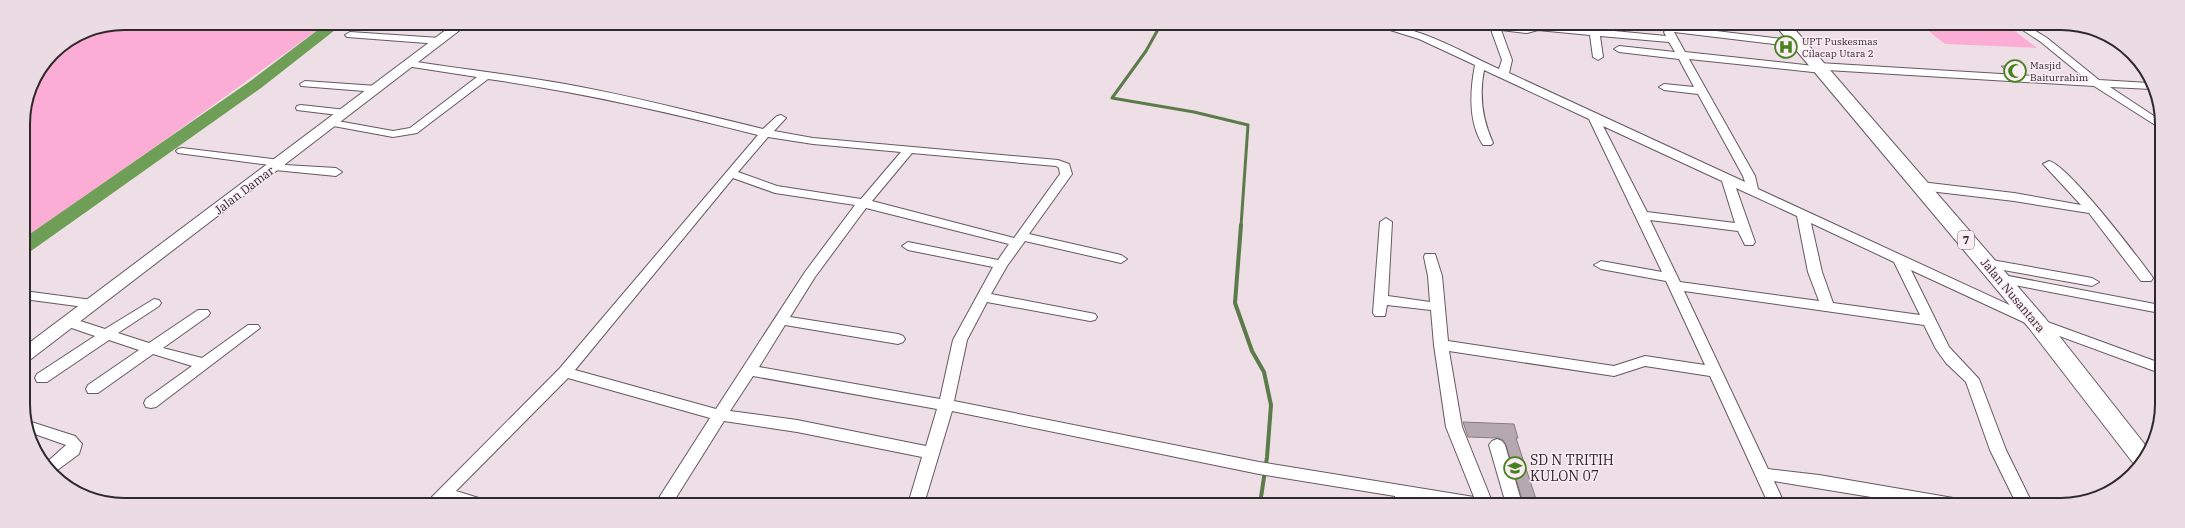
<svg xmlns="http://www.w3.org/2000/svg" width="2185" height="528" viewBox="0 0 2185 528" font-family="'IBM Plex Serif',serif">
  <rect width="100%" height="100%" fill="#eedfe6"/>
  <g fill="#fbadd6">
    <path d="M124,23H327L162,142L24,238L23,117L31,85L53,52L85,31Z"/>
    <path d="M1921,25H2007L2037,48L1945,44Z"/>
  </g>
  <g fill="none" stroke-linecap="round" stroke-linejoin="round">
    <path stroke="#5c7b4a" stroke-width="3" d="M1161,24L1146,51L1112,98L1194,112L1248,125L1241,226"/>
    <path stroke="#5c7b4a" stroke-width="4" d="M1241,225L1235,303L1252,351L1264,372L1271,405L1267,457L1260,504"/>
    <path fill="#6f9e57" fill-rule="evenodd" d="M327,23H344L261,88L31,251L24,253V238L249,82Z"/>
  </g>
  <g fill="#b6a8af" stroke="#887b81">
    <path d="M2001,66H2016L2025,74L2009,73Z"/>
    <path d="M1463,422L1514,424L1518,438H1516L1536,499H1522L1506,445L1503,440L1498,438L1468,437Z"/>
  </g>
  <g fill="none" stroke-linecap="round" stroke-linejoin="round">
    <g stroke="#65595f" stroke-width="2">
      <g id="minor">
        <path d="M1371,24C1417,24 1459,51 1499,69L1502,60L1489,24L1527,27L1541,24L1666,36L1664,32L1667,28L1675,26L1799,41L1804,44L1799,47L1674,32L1685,52L1814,66L1819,63L2086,79L2041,42L2015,25H2026L2047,38L2099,80L2149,83L2152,89L2110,87L2160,120V128L2094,86L1827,70L1822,73L1689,59L1755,176L1758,189L2042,320L2160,363V373L2032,326L1911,270L1949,347L1979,379L2006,450L2033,505H2017L1990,450L1966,382L1946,363L1936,349L1924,325L1684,291L1768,469L1819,475L1959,499L1965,501L1967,505H1920L1774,481L1785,505H1769L1710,376L1645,366L1614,376L1449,351L1462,427L1493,504H1442L1412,499V504H1396L1395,496L1259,474L952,411L924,504H908L922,457L797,432L724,421L672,504H655L710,418L568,378L456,491L482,499L484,503H456L447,501L444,503H426L560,368L758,135C668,112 580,92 488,79L417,133L393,137L328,125L326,123L328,121L332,120L393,131L410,128L477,77L406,66L405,64L410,61C462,69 513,75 565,84C632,96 697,113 763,129L777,116L781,115L786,118L774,131L813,138L1058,160L1069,164L1072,174L1029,234L1121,255L1127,259L1121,263L1025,241L1007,266L991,294L1090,313L1095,314L1097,317L1095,320L1090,321L987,302L967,340L954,401L1259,462L1474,497L1446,427L1434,345L1431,310L1387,305L1385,316H1375L1373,313L1380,222L1386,218L1392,222L1388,296L1430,302L1428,276L1424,257L1425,254H1435L1442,276L1448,341L1614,366L1645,356L1705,365L1666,281L1601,269L1594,265L1601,261L1662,272L1589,119L1484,70C1479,96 1482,119 1493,143L1491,145H1483C1468,122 1470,91 1475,65L1419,39ZM1501,30L1527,33L1538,30L1590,35L1593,57L1598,60L1603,57L1600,36L1669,42L1675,52L1619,46L1614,49L1619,52L1679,59L1694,87L1664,84L1659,87L1664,90L1698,94L1743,176L1745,182L1509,73L1512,60ZM1603,126L1722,181L1735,223L1647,212ZM768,137L813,144L901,152L861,199L777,186L738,172ZM912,153L1056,166L1059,168L1060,174L1014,238L872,201ZM733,178L775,193L855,205L805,272L716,409L575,370ZM1736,188L1797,216L1808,272L1819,301L1680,282L1650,220L1738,231L1745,245H1753L1755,242ZM866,208L1009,244L998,260L908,242L902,246L908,250L993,267L953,340L940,399L759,367L785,325L898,344L903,342L905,339L903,336L898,334L790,317L815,277ZM1811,223L1894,262L1920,315L1833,303L1822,272ZM753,376L937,409L926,446L797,420L730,411Z"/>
        <path d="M350,32L440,38L445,41L440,44L347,37L345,35Z"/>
        <path d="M305,81L377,86L382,89L377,92L301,86L300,84Z"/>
        <path d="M301,105L346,110L351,113L346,116L297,110L296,108L297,106Z"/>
        <path d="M182,148L280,160L284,161L285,165L336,168L342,172L336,176L275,170L271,169L270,165L178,153L176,151L178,149Z"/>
        <path d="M2049,161C2068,165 2136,255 2151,275L2153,278L2151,281H2141L2089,213L2014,201L1921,190L1915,186L1921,182L2014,193L2081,205L2045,166L2043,164Z"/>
        <path d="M1986,259L2092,278L2099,282L2092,286L1981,266L1980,263L1981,260Z"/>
        <path d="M1998,274L2160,305V313L1993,281L1991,278L1993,275Z"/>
        <path d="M24,291L92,300L99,304L92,308L24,299Z"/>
        <path d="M154,299L159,300L161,303L159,306L118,333L149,343L198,310H208L210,313L208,316L163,348L202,358L248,325H258L260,328L156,407L151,408L146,407L144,403L146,399L192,366L153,354L98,393H88L86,389L88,385L139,350L109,340L47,382H37L35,378L37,374L95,336L63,325L61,322L63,319L68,317L105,329Z"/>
        <path d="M25,420L75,436L82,444L79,454L52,474L46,463L66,445L29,432Z"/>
        <path d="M1497,439L1502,441L1505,445L1522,504H1506L1489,445L1492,441Z"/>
      </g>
    </g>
    <g stroke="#65595f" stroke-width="2">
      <path id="tertiary" d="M455,23H469L31,359L25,361V346Z"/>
    </g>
    <g stroke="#65595f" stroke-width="2">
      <path id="trunk" d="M1775,25H1791L2045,318L2150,451L2137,468L2029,328Z"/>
    </g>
    <use href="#minor" fill="#fff" fill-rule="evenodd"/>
    <use href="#tertiary" fill="#fff" fill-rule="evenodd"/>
    <use href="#trunk" fill="#fff" fill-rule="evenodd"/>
  </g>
  <defs>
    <g id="hospital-ring" transform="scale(1.15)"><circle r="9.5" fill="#fbecf3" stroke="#45811e" stroke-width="1.5"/><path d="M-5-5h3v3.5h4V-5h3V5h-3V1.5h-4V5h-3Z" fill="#45811e"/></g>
    <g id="mosque-ring" transform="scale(1.15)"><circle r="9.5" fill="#fbecf3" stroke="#45811e" stroke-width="1.5"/><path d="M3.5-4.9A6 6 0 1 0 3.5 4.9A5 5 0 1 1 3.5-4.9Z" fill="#45811e"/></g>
    <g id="school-ring" transform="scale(1.15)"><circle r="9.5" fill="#fbecf3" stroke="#45811e" stroke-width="1.5"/><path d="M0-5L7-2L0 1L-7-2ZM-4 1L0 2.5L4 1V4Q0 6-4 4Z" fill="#45811e"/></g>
  </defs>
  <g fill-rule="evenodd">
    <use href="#hospital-ring" x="1786" y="47"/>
    <use href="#mosque-ring" x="2015" y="71"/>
    <use href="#school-ring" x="1515" y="468"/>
  </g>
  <g text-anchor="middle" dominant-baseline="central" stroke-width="3" stroke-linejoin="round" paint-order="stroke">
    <g font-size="10" fill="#2e292b" stroke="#fbecf3" text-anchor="start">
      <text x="1802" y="41">UPT Puskesmas<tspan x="1802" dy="12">Cilacap Utara 2</tspan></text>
      <text x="2030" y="65">Masjid<tspan x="2030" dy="12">Baiturrahim</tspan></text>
    </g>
    <rect fill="#fbecf3" stroke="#6c6467" stroke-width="1" x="1958" y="231" width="16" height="18" rx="3"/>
    <g font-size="11" font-weight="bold" fill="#2e292b">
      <text x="1966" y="240">7</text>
    </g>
    <g font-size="12" fill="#2e292b" stroke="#fbecf3">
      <text transform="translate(244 190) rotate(-37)">Jalan Damar</text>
      <text transform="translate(2013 295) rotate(50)">Jalan Nusantara</text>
    </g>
    <g font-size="14" fill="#2e292b" stroke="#fbecf3" text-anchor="start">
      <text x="1530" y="460">SD N TRITIH<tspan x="1530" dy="16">KULON 07</tspan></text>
    </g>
  </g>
  <path d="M0 0H2185V528H0ZM124 30H2061A94 94 0 0 1 2155 124V404A94 94 0 0 1 2061 498H124A94 94 0 0 1 30 404V124A94 94 0 0 1 124 30Z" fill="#ebdce3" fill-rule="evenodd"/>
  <path fill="none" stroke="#2e292b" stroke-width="2" d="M124 30H2061A94 94 0 0 1 2155 124V404A94 94 0 0 1 2061 498H124A94 94 0 0 1 30 404V124A94 94 0 0 1 124 30Z"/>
</svg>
